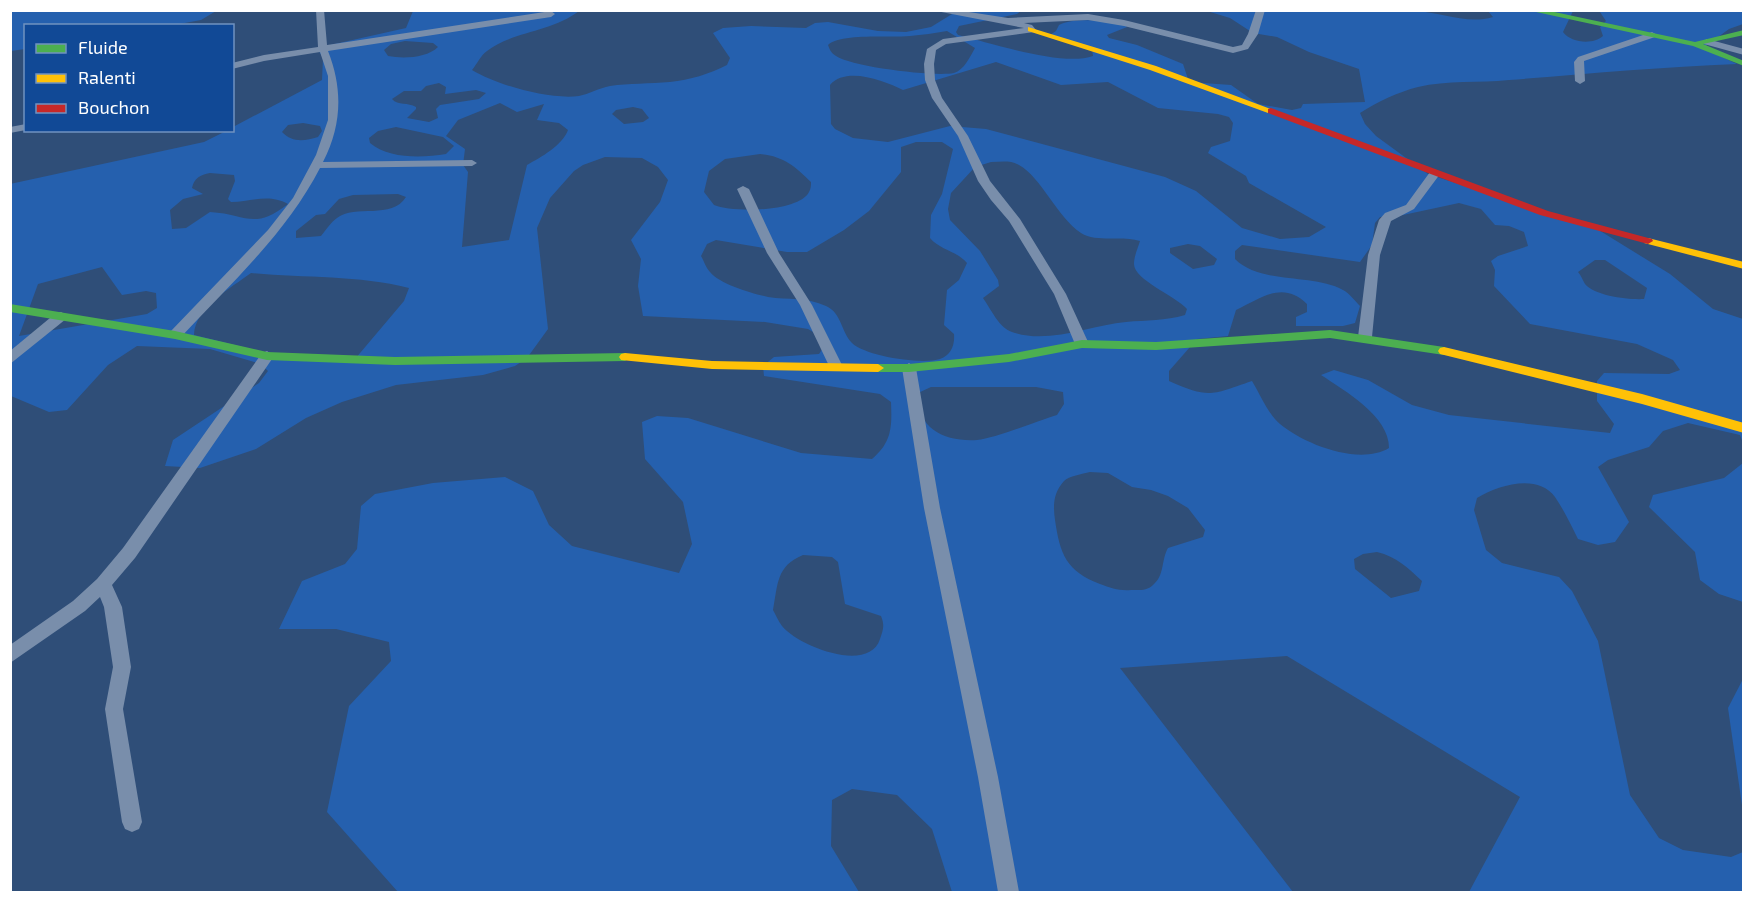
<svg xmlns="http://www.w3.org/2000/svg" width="1754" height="903" viewBox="0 0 1754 903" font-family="'Exo 2',sans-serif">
  <rect width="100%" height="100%" fill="#2f4e78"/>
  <g fill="#2560ae" fill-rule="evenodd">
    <path d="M479,10L579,11C552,32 510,32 487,51C481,55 477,64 472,70C497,85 549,100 579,96C589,94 599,88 610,86C629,83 650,84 670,82C690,80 709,74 727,65L730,58L713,33L723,28L751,26L806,28L815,23L828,22L878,31L906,32L931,27L957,11L1022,10L1017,14L959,26L956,32L958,35C991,43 1063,67 1093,56L1092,49L1047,37L1056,31L1059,25C1074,17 1109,21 1125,24L1127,27L1107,35L1109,38L1137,45L1183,64L1189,82L1231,85L1258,104L1292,110L1301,108L1303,104L1365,102L1359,69L1309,52L1277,37L1253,33L1230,18L1207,11C1276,11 1346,7 1415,11C1441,12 1467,25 1493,17L1488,11H1573L1563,32C1571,43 1593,45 1603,36L1600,27L1606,21L1600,12L1595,11H1743V24L1729,29L1703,48L1737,64C1660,67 1585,74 1509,80C1479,83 1447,80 1418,87C1398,92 1377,102 1360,113L1365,124L1376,136L1428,174L1597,229L1670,274L1713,309L1743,319V443L1740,435L1688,423L1663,431L1649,447L1608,460L1598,467L1629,522L1615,542L1598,545L1578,539C1571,525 1564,510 1555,497C1538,473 1498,485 1477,498L1474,510L1486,550L1502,563L1559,577L1572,591L1598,641L1630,795L1659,838L1683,850L1731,857L1743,852V892H1469L1520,797L1287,656L1120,668L1293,892H952L932,829L897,795L852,789L832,800L831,846L859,892H398L327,812L349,706L391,661L389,642L336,629H279L302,581L345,564L357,549L361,506L375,494L433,483L505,477L533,491L549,525L572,546L679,573L692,544L683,502L645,459L642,422L657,416L688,418L801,453L872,459C892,442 892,427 891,402L880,394L764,376L763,366L774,357L819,354L825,345L820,336L808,329L765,322L643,316L638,286L641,259L631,240L660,202L668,180L658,167L642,158L605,157L583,165L574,171L550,198L537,228L548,329L527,358L515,366L483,375L396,385L342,402L306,418L256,449L200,468L165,466L173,440L259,383L268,371L261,364L210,349L137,346L108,365L67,410L49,412L11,396L10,184L204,142L226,131L232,130L233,127L322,80L323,58L317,48L406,28L413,11ZM947,31L975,48C970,57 964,70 954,73C935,77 852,67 836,56C831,53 830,50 828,45C840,33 891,38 910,36C922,35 935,33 947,31ZM405,41L433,43L438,47C427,58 403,59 388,56L384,50L391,44ZM996,62L1061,85L1108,82L1158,108L1218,114L1229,117L1233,123L1230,141L1211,147L1208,153L1246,176L1249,183L1326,227L1309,237L1280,239L1242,228L1196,191L1165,177L986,129L950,126L888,142L853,138L835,129L831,124L830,85C846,66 885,81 903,90ZM439,83L446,87L445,94L476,90L486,93L479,99L440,105L436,109L438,118L429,122L407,118L416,109V107C408,102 398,106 392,99L404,91H421L426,86ZM500,103L517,112L544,104L537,120L559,123L568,130C562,146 541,157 527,165L509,240L462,247L468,172L463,165L465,149L446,136L458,120ZM633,107L642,109L649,118L643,122L624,124L612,114L616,110ZM303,123L320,126L322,131L318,137C305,141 292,143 282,132L288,125ZM396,127L443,137L454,146L446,154C422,158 389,159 370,143L369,138L378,131ZM916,142H942L953,149L942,194L931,215L930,238C940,250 957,251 967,263L959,280L947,290L944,325L954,334C955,345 951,355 940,359C922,365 865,356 852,343C841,332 842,313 826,306C807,297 788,300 768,297C754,294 719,284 710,272C706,268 704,261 701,256L707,244L716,240L787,252H807L844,230L869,211L901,172V147ZM760,154C783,156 795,166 811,182C811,185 811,189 809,192C799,212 733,213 714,205L704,192L709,171L725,159ZM991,162C1000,162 1011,160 1019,165C1041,177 1057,217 1081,233C1097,243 1122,235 1140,241C1138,248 1134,256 1134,264C1134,280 1176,296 1187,309L1185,315C1165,321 1147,320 1126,322C1091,325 1048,345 1012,332C999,328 991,309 983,298L999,286L998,280L980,251L950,220L948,209L951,193L975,167ZM210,173L234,175L235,181L228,199L231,202C252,202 268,193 288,204C253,231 247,214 210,212L186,228L172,229L170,210L183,199L203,194L192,188C194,178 200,175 210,173ZM398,194L406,197C392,220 355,204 337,218C331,222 325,231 321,236L296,238V231L316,215L325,214L339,199L353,195ZM1459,203L1481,209L1495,225L1509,226L1524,232L1528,246L1498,256L1491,261L1495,270L1494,286L1530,324L1637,344L1673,360L1680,370L1669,374L1604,373L1597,381V401L1614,424L1610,433L1449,415L1412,405L1368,380L1334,370L1321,375C1345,391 1389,416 1389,448C1359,466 1304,444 1280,424C1268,414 1260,394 1252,381C1211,395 1210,399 1169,381V371L1197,339L1228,336L1236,310C1261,298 1283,280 1307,304V312L1296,317V326H1343L1355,323L1360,306C1355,301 1349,293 1343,290C1312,273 1261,285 1235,259V251L1242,245L1360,262L1372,245L1375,223L1380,217L1403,215ZM1188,244L1200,246L1217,259L1214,265L1193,269L1170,253V248ZM1595,260H1605L1647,288L1644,299C1629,300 1595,296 1585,284C1583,281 1581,275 1578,272ZM102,267L122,295L146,291L156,293L157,308L147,314L19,336L38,284ZM251,273C303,278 358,275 409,288L404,301L355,359L284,357L194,335C195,307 231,288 251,273ZM931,387H1036L1063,392L1064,404L1057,415C1037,421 996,438 977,440C944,442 916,428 918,393ZM1090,472L1108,473L1132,487L1151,490L1168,496L1188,508L1205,530L1203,537L1168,548C1161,560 1165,575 1153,585C1147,591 1139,590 1131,590C1119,591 1111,588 1100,584C1066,571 1060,554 1055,520C1053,506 1053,493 1064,481C1069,476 1082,474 1090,472ZM1377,552C1397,557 1407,567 1422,581L1419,591L1391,598L1355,569L1354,559L1363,554ZM803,555L832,557L838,562L845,604L881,616C885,626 883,630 880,639C869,674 798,646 782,626C778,621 776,615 773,610C778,584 776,566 803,555Z"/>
    <path d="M10,11L11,10L216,11L201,20L174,25L26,26L25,49L11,51Z"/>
    <path d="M1743,463V602L1719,594L1700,580L1695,552L1649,507L1653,495L1724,478Z"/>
    <path d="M1743,679V812L1728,708Z"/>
  </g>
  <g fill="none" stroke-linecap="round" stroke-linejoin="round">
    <g fill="#798eab" fill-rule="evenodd">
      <path d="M316,10H324L327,45L551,11L555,14L551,17L328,51C343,89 342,125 323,162L472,160L477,163L472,166L320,168C286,234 230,284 180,338H170L168,335L170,332L268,230L293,198L316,155L328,120V76L320,52L264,61L232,69V63L264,55L318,47Z"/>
      <path d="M931,10H956L1008,18L1088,14L1124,20L1233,47L1242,45L1248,34L1256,10H1265L1258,34L1248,49L1233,53L1124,26L1088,20L1024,23L1032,25L1036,30L1034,32L946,44L936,50L934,64L935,80L942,98L968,136L990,181L1020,219L1066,294L1089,344L1087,347H1077L1075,344L1054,294L1009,221L991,200L978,181L958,136L932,98L925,80L924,64L927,49L943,39L1024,28Z"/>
      <path d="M1652,32L1657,35L1655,37L1584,61L1585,81L1580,84L1575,81L1574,62L1578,57Z"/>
      <path d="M1707,39L1744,49V55L1704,44L1702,42Z"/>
      <path d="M26,124V130L10,133V127Z"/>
      <path d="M1434,171L1440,174L1414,209L1391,221L1380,255L1372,337L1365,341L1360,340L1358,337L1368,255L1379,220L1385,213L1406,205L1430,172Z"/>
      <path d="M743,186L749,189L779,253L812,305L843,367L841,370H831L800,305L767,253L737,189Z"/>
      <path d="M61,312L68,316L66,319L10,364V351L56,313Z"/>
      <path d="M267,351L274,356L272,359L135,558L112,585L122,607L131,667L123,709L142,822L139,829L132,832L125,829L122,822L105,709L113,667L104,607L100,597L85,611L10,663V645L73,601L97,579L123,548L262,353Z"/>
      <path d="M909,363L916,368L940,508L998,777L1019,892H998L978,777L924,508L902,368Z"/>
    </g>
    <g fill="#4caf50" fill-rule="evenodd">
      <path d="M1527,10H1545L1695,42L1744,30V35L1703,44L1744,61V66L1693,46Z"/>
      <path d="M10,304L175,331L267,352L395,357L625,353L631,357L625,361L395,365L267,360L175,339L10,312Z"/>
      <path d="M1330,330L1444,347L1450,351L1444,355L1330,338L1156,350L1082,348L1009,362L909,372H878L872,368L878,364H909L1009,354L1082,340L1156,342Z"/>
    </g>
    <g fill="#ffc107" fill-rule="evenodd">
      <path d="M1028,27L1156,66L1276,111L1268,113L1150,70L1028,31Z"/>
      <path d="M1648,238L1744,262V269L1644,243V239Z"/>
      <path d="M1444,347L1642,394L1744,423V433L1642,404L1440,354L1438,351L1440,348Z"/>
      <path d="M625,353L712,361L878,364L884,368L878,372L712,369L621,360L619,357L621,354Z"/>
    </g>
    <path fill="#c62828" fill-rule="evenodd" d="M1271,108L1548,211L1652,239L1653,241L1648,244L1540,215L1268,113V109Z"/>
  </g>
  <rect width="1754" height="903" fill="none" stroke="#ffffff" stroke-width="24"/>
  <rect x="24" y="24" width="210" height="108" fill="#114996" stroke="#7092c0" stroke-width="1.5"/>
  <rect x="36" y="44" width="30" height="9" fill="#4caf50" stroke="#7092c0" stroke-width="1.5"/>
  <text x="78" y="54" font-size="18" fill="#ffffff">Fluide</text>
  <rect x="36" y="74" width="30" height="9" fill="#ffc107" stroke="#7092c0" stroke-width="1.5"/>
  <text x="78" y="84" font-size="18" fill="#ffffff">Ralenti</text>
  <rect x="36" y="104" width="30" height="9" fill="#c62828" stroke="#7092c0" stroke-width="1.5"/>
  <text x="78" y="114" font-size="18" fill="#ffffff">Bouchon</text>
</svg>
